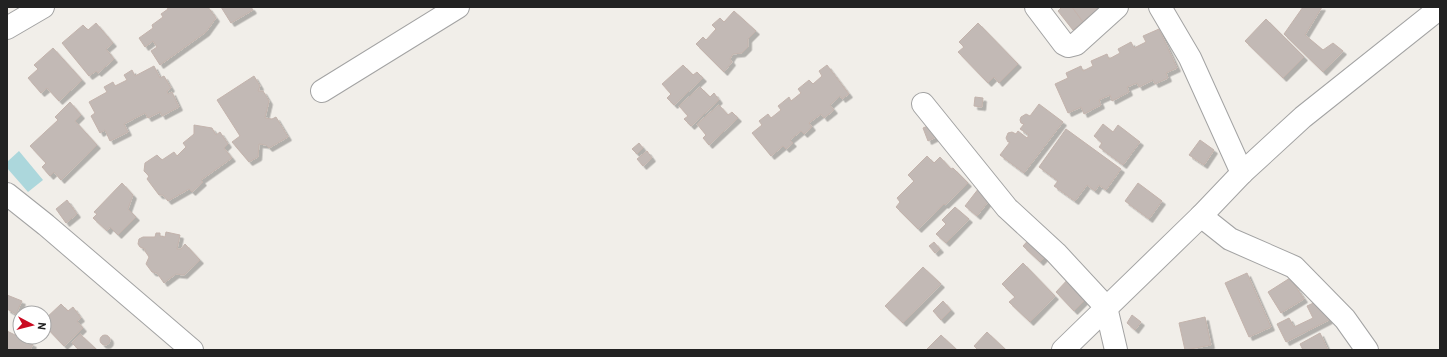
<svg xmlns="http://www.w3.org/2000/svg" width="1447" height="357" viewBox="0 0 1447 357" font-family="Barlow,sans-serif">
  <defs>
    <filter id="shadow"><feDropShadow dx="3.5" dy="3.5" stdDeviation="0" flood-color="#0004"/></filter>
  </defs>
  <rect width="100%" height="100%" fill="#f1eee9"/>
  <path fill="#acd7dc" d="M19,151L43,180L28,192L7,168V162Z"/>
  <g fill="#c2b9b5" stroke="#c3b3ac" filter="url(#shadow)">
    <path d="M167,7H208L216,18L206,32L160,65L151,51L157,47L153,41L145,47L139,38L153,28L152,25L163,17L161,14L168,9Z"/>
    <path d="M221,7H251L253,10L231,23Z"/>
    <path d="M1062,7H1072L1083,22L1073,30L1058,11Z"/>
    <path d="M1072,7H1100L1083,22Z"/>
    <path d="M1303,7H1322L1305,35L1323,50L1333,43L1343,51L1323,72L1284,34Z"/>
    <path d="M734,11L756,31L748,39V47L742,53L733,54L730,59L732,62L724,72L696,44L703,37L706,40L716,29L712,25L720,18L724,22Z"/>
    <path d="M1266,19L1304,57L1283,78L1245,41Z"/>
    <path d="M96,23L113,43L106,49L114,59L98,73L96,71L89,76L62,43L83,25L88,30Z"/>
    <path d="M978,23L1018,64L999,83L994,77L988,83L958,52L964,47L959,42Z"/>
    <path d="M1159,29L1177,68L1166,73L1168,78L1155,84L1153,80L1139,87L1137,83L1127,87L1129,92L1112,101L1110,95L1099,100L1101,105L1084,114L1081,107L1068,113L1055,84L1068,78L1066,73L1081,66L1083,71L1093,66L1091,61L1107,54L1109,59L1120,53L1118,49L1131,42L1134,48L1146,42L1143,36Z"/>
    <path d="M53,48L82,80L59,101L47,88L41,93L28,78L38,69L34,65Z"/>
    <path d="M683,65L693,75L697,72L703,78L674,105L667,98L671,94L662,84Z"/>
    <path d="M827,65L849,94L842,99L840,96L830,105L834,110L824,118L821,114L809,123L812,127L804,134L801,131L790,140L793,143L786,149L783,146L771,156L752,133L762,125L759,121L768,114L771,118L781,110L778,106L789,97L791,101L801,93L798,89L809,80L813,84L822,76L819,71Z"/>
    <path d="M154,66L160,78L164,76L171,88L167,91L168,94L172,92L179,107L162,116L160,112L148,118L145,113L124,124L128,132L110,141L105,130L100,133L91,116L95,113L89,102L107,92L104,87L113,82L115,86L127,80L124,75L132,70L135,76Z"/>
    <path d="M254,76L260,86L258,91H263L269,101L265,118L272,119L276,117L288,137L269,148L266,145L259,144L258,157L249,162L232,142L240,136L217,100Z"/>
    <path d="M700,87L710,97L714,93L719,100L691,126L684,119L688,116L679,106Z"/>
    <path d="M975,97L983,98L982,107L974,106Z"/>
    <path d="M70,102L81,115L75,121L97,145L61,180L54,172L50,176L42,167L46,163L30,146L58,120L55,117Z"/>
    <path d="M1039,104L1063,122L1024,173L1000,155L1010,142H1008L1006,138L1008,133L1012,132L1016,134L1018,131L1027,138L1029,135L1020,129L1024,124L1021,123L1020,120L1021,117L1026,114L1030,116Z"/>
    <path d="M719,105L728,115L732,112L738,118L709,145L703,138L706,135L697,124Z"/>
    <path d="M1103,124L1113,132L1118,125L1140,142L1123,165L1099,147L1102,143L1094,136Z"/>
    <path d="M194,125L212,128L216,135L220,132L228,144L224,148L232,158L201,180L203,182L192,192L189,189L168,201L163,195H159L147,179L149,176L144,171L145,163L157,155L162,160L174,152L177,156L186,147L183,143L194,134Z"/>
    <path d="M930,125L936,137L928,141L923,128Z"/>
    <path d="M1066,129L1121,169L1106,190L1099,185L1095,191L1087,185L1075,201L1054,186L1058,181L1039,167Z"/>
    <path d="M1200,140L1214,150L1204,165L1189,155Z"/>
    <path d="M639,143L643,148L637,154L632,149Z"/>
    <path d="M647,151L652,158L643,166L637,159Z"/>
    <path d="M927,156L934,163L940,157L951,169L953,168L968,183L945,205L944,204L918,229L896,207L900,202L897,198L914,181L908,175Z"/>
    <path d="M122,183L133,195L128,209L136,217L118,235L110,227L107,231L93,218L97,214L94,212Z"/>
    <path d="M1138,183L1162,201L1149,219L1125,201Z"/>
    <path d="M979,188L991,198L977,216L965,206Z"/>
    <path d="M67,200L77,214L66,223L56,209Z"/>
    <path d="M955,207L969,219L946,243L936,234L946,224L942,220Z"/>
    <path d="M166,232L180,235L177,249H181L185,244L200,260L184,275L176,274L164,283L157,273L152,272L146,264L149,257L145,251V249L140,247L138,244L139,239L143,237H155L156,233H160V236L165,237Z"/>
    <path d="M1033,235L1050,251L1040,262L1023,246Z"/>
    <path d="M934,242L940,249L935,253L929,246Z"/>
    <path d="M1023,263L1055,296L1030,322L1009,302L1015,297L1002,284Z"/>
    <path d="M923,267L941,284L903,323L885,306Z"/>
    <path d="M1247,273L1271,327L1249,337L1225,283Z"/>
    <path d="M1071,276L1090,295L1074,311L1056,292Z"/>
    <path d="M1290,278L1304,299L1281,313L1268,292Z"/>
    <path d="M7,295L22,301L16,314L7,309Z"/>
    <path d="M1320,300L1329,320L1286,342L1277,324L1289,318L1294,327L1313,318L1307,306Z"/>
    <path d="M943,301L951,310L941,320L933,311Z"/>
    <path d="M61,304L68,311L73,307L81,318L77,321L83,328L64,346L44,325V320Z"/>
    <path d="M1132,315L1141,322L1135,330L1127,323Z"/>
    <path d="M1205,317L1211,345L1185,350L1179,323Z"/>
    <path d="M7,331L33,344L30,350H7Z"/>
    <path d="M987,332L1006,350H978L974,346Z"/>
    <path d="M1320,333L1328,350H1303L1300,344Z"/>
    <path d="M80,334L97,350H79L72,343Z"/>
    <path d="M941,335L957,350H926Z"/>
    <circle cx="105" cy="340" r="5"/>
  </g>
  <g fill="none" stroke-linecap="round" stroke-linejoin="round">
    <g stroke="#a3a3a3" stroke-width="24">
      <g id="minor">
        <path d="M1036,7L1064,44L1068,46L1076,44L1117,7"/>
        <path d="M1160,7L1190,58L1242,173"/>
        <path d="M7,28L43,7"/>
        <path d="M322,91L458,7"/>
        <path d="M923,104L1007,208L1056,253L1106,307L1116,350"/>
        <path d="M7,194L46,225L192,350"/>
        <path d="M1201,216L1230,239L1294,267L1345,319L1367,350"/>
        <path d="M1063,350L1201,216L1242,173L1303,117L1440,8"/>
      </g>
    </g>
    <use href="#minor" stroke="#fff" stroke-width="22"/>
  </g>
  <rect width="1447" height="357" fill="none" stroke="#222222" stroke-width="16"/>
  <g transform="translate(32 325) rotate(97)"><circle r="19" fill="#ffffff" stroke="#a7a7a7"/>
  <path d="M0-3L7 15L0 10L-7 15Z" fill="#ca0a21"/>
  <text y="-6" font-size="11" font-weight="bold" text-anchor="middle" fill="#222222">N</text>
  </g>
</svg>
